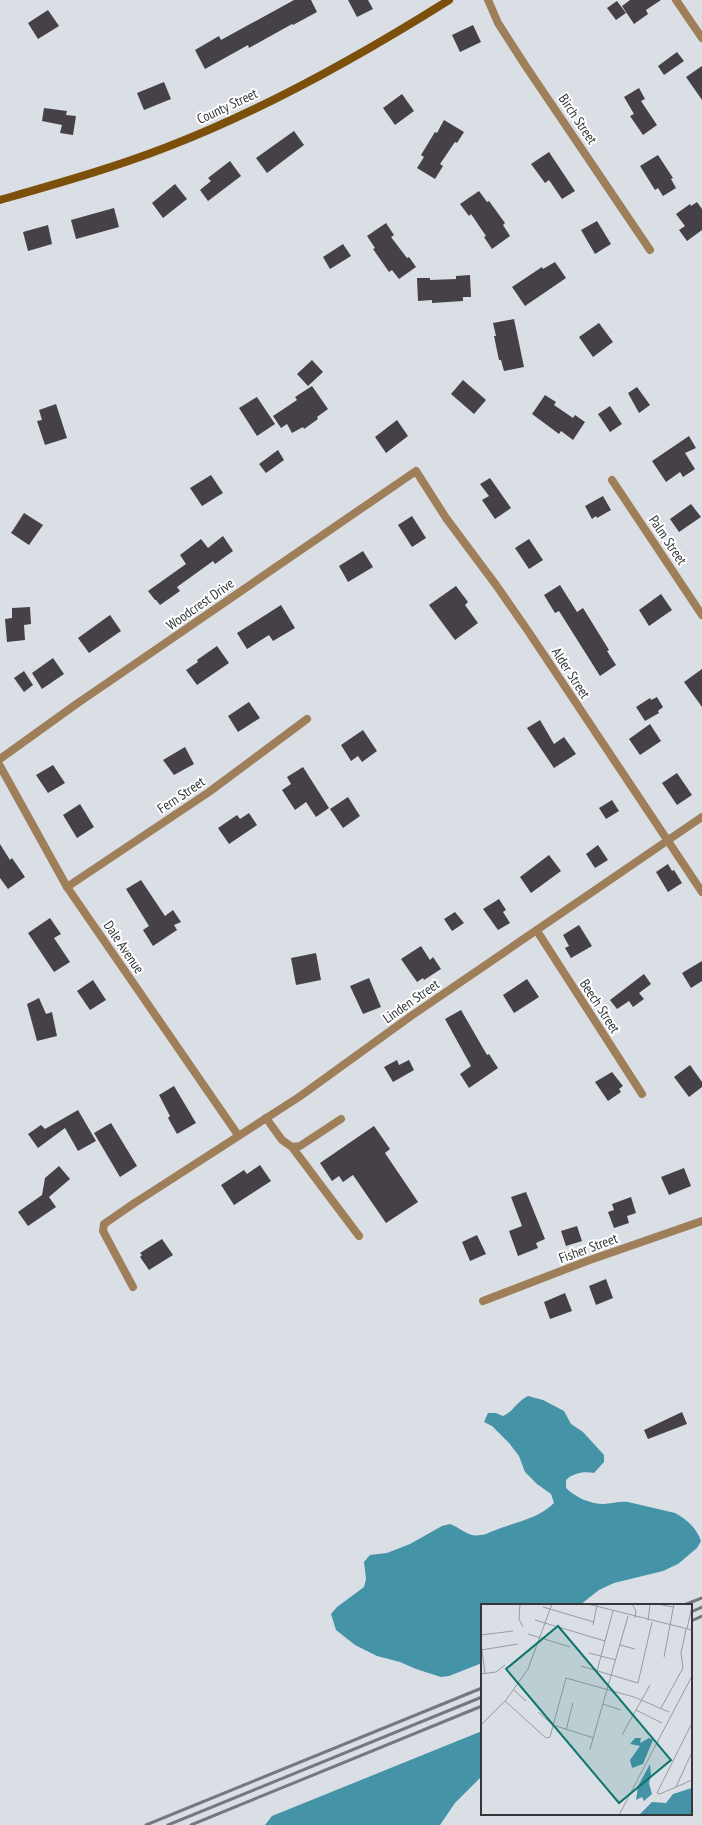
<svg xmlns="http://www.w3.org/2000/svg" width="702" height="1825" viewBox="0 0 702 1825" font-family="'PT Sans Narrow',sans-serif">
  <rect width="100%" height="100%" fill="#dadfe6"/>
  <g fill="#4593a7">
    <path d="M528,1396L543,1400L564,1411L571,1424L583,1432L604,1455V1462L594,1473C584,1471 573,1473 566,1480V1488C575,1497 590,1504 603,1504C612,1504 619,1501 628,1502L675,1513C687,1519 697,1529 701,1541L697,1548L678,1564L663,1571L614,1583L599,1590L580,1605H482V1663L449,1676L441,1677L416,1669L400,1662L377,1656L355,1645L336,1630L331,1614L337,1607L364,1587L366,1579L364,1562L370,1555L387,1553L410,1544L442,1526L450,1524C465,1530 468,1539 486,1534C508,1523 536,1521 554,1503L551,1494L537,1484L525,1472L519,1456L509,1443L492,1426L484,1422L488,1413H496L503,1416C513,1412 517,1401 528,1396Z"/>
    <path d="M482,1731V1776L455,1803L440,1825H265L272,1816Z"/>
  </g>
  <g fill="#464146">
    <path d="M294,0H311L317,12L293,25L292,24L249,48L248,45L205,69L195,50L219,36L221,40Z"/>
    <path d="M348,0H368L373,9L357,17Z"/>
    <path d="M630,0H661L646,10L648,14L634,24L622,6Z"/>
    <path d="M617,1L626,13L616,20L607,8Z"/>
    <path d="M48,10L59,26L38,39L28,23Z"/>
    <path d="M473,25L481,42L460,52L452,35Z"/>
    <path d="M677,52L684,61L664,75L658,66Z"/>
    <path d="M702,66V100L686,77Z"/>
    <path d="M164,82L171,99L144,110L137,93Z"/>
    <path d="M639,88L645,99L641,101L657,125L643,135L630,116L634,114L624,97Z"/>
    <path d="M402,94L414,111L395,125L383,108Z"/>
    <path d="M44,108L67,111L66,115L76,116L73,135L60,133L62,125L42,121Z"/>
    <path d="M444,120L464,132L457,143L455,142L440,164L443,166L435,179L417,168L424,157L421,155L435,132L437,133Z"/>
    <path d="M294,131L304,145L267,173L256,158Z"/>
    <path d="M549,152L575,191L562,199L549,180L545,183L531,164Z"/>
    <path d="M658,155L673,178L671,179L676,188L663,196L658,188L655,190L640,166Z"/>
    <path d="M230,161L241,176L208,201L200,190L211,181L208,178Z"/>
    <path d="M175,184L187,199L163,218L152,203Z"/>
    <path d="M479,191L487,202L489,201L505,223L503,225L510,236L492,249L484,237L486,236L471,214L469,216L460,204Z"/>
    <path d="M697,202L702,209V230L687,241L679,230L685,226L676,214L690,204L691,206Z"/>
    <path d="M114,208L119,227L76,239L71,220Z"/>
    <path d="M597,221L611,244L595,254L581,230Z"/>
    <path d="M386,223L394,235L391,237L407,258L409,257L416,267L399,279L392,270L389,272L373,249L375,248L367,236Z"/>
    <path d="M48,225L52,244L28,251L23,232Z"/>
    <path d="M343,244L351,256L330,269L323,257Z"/>
    <path d="M555,262L566,278L525,306L512,287L542,267L543,269Z"/>
    <path d="M470,275L471,297H463V301L432,303V300L418,301L417,278H430V280L456,279V276Z"/>
    <path d="M514,319L524,367L504,371L501,360H499L494,336H496L493,323Z"/>
    <path d="M599,323L613,342L593,357L579,337Z"/>
    <path d="M312,360L323,372L308,386L297,374Z"/>
    <path d="M463,380L486,400L474,414L451,394Z"/>
    <path d="M312,386L328,409L317,417L318,419L304,429L303,427L292,433L287,424L281,428L273,416L297,400L295,397Z"/>
    <path d="M637,387L650,405L639,413L628,393Z"/>
    <path d="M545,395L556,402L554,405L573,418L575,415L585,422L573,440L561,431L559,434L532,414Z"/>
    <path d="M257,397L275,424L257,436L239,408Z"/>
    <path d="M56,404L67,438L45,445L37,421L42,420L39,410Z"/>
    <path d="M610,406L622,424L610,432L598,414Z"/>
    <path d="M397,420L408,436L386,453L375,437Z"/>
    <path d="M689,436L696,448L685,453L695,469L683,477L680,472L666,482L652,461Z"/>
    <path d="M278,450L284,460L266,473L259,464Z"/>
    <path d="M211,475L223,493L202,506L190,488Z"/>
    <path d="M490,478L511,508L495,519L482,500L489,496L480,484Z"/>
    <path d="M603,496L611,510L597,518L596,516L592,519L585,506Z"/>
    <path d="M691,504L701,517L679,532L670,519Z"/>
    <path d="M24,513L43,525L29,545L11,533Z"/>
    <path d="M412,516L426,538L412,547L398,525Z"/>
    <path d="M223,536L233,551L215,564L213,561L177,587L180,591L160,605L156,600H155L148,591L186,564L180,555L201,539L208,548Z"/>
    <path d="M529,539L543,560L529,569L515,548Z"/>
    <path d="M363,551L373,567L348,582L339,566Z"/>
    <path d="M560,585L577,612L583,608L609,650L607,651L616,665L600,676L559,611L555,613L544,595Z"/>
    <path d="M456,586L468,602L465,605L478,623L455,640L429,605Z"/>
    <path d="M661,594L672,610L649,626L639,610Z"/>
    <path d="M281,605L295,628L273,641L269,635L247,649L237,633Z"/>
    <path d="M30,607L31,624L24,625L25,640L7,642L5,619L12,618V608Z"/>
    <path d="M110,615L121,631L89,653L78,638Z"/>
    <path d="M217,646L229,663L197,685L186,670L198,662L197,660Z"/>
    <path d="M53,658L64,674L42,689L32,673Z"/>
    <path d="M702,669V707L684,682Z"/>
    <path d="M24,671L33,685L24,692L14,678Z"/>
    <path d="M657,697L663,707L658,711L659,713L645,721L636,707L650,698L651,700Z"/>
    <path d="M249,702L260,718L238,732L228,716Z"/>
    <path d="M540,720L554,744L564,737L576,754L554,768L527,728Z"/>
    <path d="M650,724L661,741L640,755L629,739Z"/>
    <path d="M363,730L377,751L362,762L358,756L351,761L341,745Z"/>
    <path d="M185,747L194,764L174,775L163,760Z"/>
    <path d="M53,765L65,783L48,793L36,775Z"/>
    <path d="M303,767L329,808L316,817L306,802L295,810L282,790L291,784L287,777Z"/>
    <path d="M677,773L692,795L677,805L662,783Z"/>
    <path d="M348,797L360,816L343,828L330,809Z"/>
    <path d="M612,800L619,811L606,819L599,808Z"/>
    <path d="M80,804L94,827L77,838L63,815Z"/>
    <path d="M249,813L257,825L229,844L218,828L237,815L240,819Z"/>
    <path d="M0,844L10,860L12,858L25,877L8,889L0,878Z"/>
    <path d="M598,845L608,860L595,868L586,854Z"/>
    <path d="M549,855L561,871L531,893L520,877Z"/>
    <path d="M668,864L672,871L674,870L682,883L668,892L656,872Z"/>
    <path d="M141,880L165,916L173,910L181,922L174,925L177,930L153,946L143,930L149,926L126,889Z"/>
    <path d="M499,899L506,910L503,912L510,923L498,930L483,909Z"/>
    <path d="M455,912L464,923L452,931L444,919Z"/>
    <path d="M50,918L61,934L54,938L70,962L54,972L28,933Z"/>
    <path d="M579,925L592,946L571,958L565,948L569,946L563,935Z"/>
    <path d="M421,946L430,960L433,957L441,969L424,980L423,978L417,982L401,959Z"/>
    <path d="M316,953L321,980L296,985L291,958Z"/>
    <path d="M702,961V981L691,988L682,973Z"/>
    <path d="M644,974L651,984L639,993L644,999L633,1007L629,1001L617,1009L610,1000Z"/>
    <path d="M369,978L381,1007L363,1014L350,986Z"/>
    <path d="M527,979L539,997L514,1013L503,995Z"/>
    <path d="M93,980L106,1000L90,1010L77,991Z"/>
    <path d="M39,998L46,1014L52,1012L57,1036L37,1041L27,1004Z"/>
    <path d="M461,1010L487,1055L489,1054L498,1068L469,1088L460,1074L471,1066L445,1019Z"/>
    <path d="M397,1060L399,1065L409,1060L414,1070L393,1082L384,1067Z"/>
    <path d="M690,1065L702,1082V1087L689,1097L674,1077Z"/>
    <path d="M612,1072L623,1086L619,1089L621,1092L608,1101L595,1082Z"/>
    <path d="M174,1086L196,1123L177,1134L168,1118L170,1116L159,1095Z"/>
    <path d="M78,1110L96,1141L78,1151L65,1128L38,1148L28,1134L41,1125L45,1129Z"/>
    <path d="M111,1123L137,1166L120,1177L94,1133Z"/>
    <path d="M374,1126L390,1149L385,1153L418,1202L386,1223L353,1175L343,1182L339,1176L332,1181L320,1163Z"/>
    <path d="M260,1165L271,1181L234,1205L221,1185L244,1170L247,1174Z"/>
    <path d="M59,1166L70,1179L49,1197L56,1207L28,1226L18,1212L42,1195L45,1178Z"/>
    <path d="M684,1168L691,1186L669,1195L661,1177Z"/>
    <path d="M526,1192L545,1239L536,1243L538,1248L518,1256L509,1231L522,1226L511,1197Z"/>
    <path d="M631,1197L636,1213L627,1216L629,1223L614,1228L608,1212L614,1210L612,1204Z"/>
    <path d="M577,1226L582,1241L566,1246L561,1231Z"/>
    <path d="M477,1235L486,1254L470,1261L462,1242Z"/>
    <path d="M162,1239L173,1255L149,1270L140,1257L142,1255L140,1253Z"/>
    <path d="M606,1279L613,1298L596,1305L589,1286Z"/>
    <path d="M565,1293L572,1311L550,1319L544,1302Z"/>
    <path d="M682,1412L687,1424L648,1439L644,1430Z"/>
  </g>
  <g fill="none" stroke-linecap="round" stroke-linejoin="round">
    <g stroke="#9e7f5a" stroke-width="8">
      <path d="M266,1118L282,1140L292,1147L300,1146L341,1119"/>
      <path d="M292,1147L359,1236"/>
      <path d="M133,1204L104,1224L103,1231L133,1287"/>
    </g>
    <g stroke="#9e7f5a" stroke-width="8">
      <path d="M488,0L498,23L525,65L650,250"/>
      <path d="M676,0L702,38"/>
      <path d="M612,480L702,615"/>
      <path d="M0,759L75,705L416,471L446,518L496,585L528,631L702,892"/>
      <path d="M0,766L67,887L238,1135"/>
      <path d="M67,887L209,792L307,719"/>
      <path d="M537,931L642,1094"/>
      <path d="M133,1204L299,1097L411,1016L702,817"/>
      <path d="M483,1301L587,1261L702,1221"/>
    </g>
    <path stroke="#7c500b" stroke-width="8" d="M0,200C56,184 113,168 167,147C266,109 360,56 449,0"/>
    <g stroke="#75787c" stroke-width="3">
      <path d="M684,1605L702,1598"/>
      <path d="M691,1612L702,1607"/>
      <path d="M691,1621L702,1616"/>
      <path d="M146,1825L482,1688"/>
      <path d="M168,1825L482,1697"/>
      <path d="M191,1825L482,1706"/>
    </g>
  </g>
  <g text-anchor="middle" dominant-baseline="central" stroke-width="4" stroke-linejoin="round" paint-order="stroke">
    <g font-size="14" fill="#343639" stroke="#fff">
      <text transform="translate(227 106) rotate(-25)">County Street</text>
      <text transform="translate(578 119) rotate(56)">Birch Street</text>
      <text transform="translate(668 540) rotate(56)">Palm Street</text>
      <text transform="translate(200 604) rotate(-35)">Woodcrest Drive</text>
      <text transform="translate(571 673) rotate(57)">Alder Street</text>
      <text transform="translate(181 795) rotate(-34)">Fern Street</text>
      <text transform="translate(124 947) rotate(56)">Dale Avenue</text>
      <text transform="translate(411 1001) rotate(-35)">Linden Street</text>
      <text transform="translate(600 1006) rotate(57)">Beech Street</text>
      <text transform="translate(588 1248) rotate(-20)">Fisher Street</text>
    </g>
  </g>
  <g transform="translate(481 1604)">
    <rect width="211" height="211" fill="#dadfe6"/>
    <path d="M154,134H160L159,139L168,134L172,136L162,160L151,164L149,156L159,142L149,140ZM169,160L170,172L168,179L171,190L163,197L161,193L155,196L157,182ZM211,184V211H158L171,198L185,199L192,190Z" fill="#4593a7"/>
    <path fill="none" stroke="#989ba1" stroke-width="1" d="M39,0L38,15L42,23M107,0L211,26M151,0L155,7L154,14M176,0L192,3M62,3L113,18M54,16L124,37M167,17L169,0M112,21L116,1M206,25L211,2M47,30L89,43M0,31L32,27M0,39L4,69M139,41L154,45M0,46L37,40M108,49L135,56M183,53L193,0M100,62L157,79L171,18M116,67L132,7M0,70L15,68L24,61M33,86L45,97M24,97L65,134L69,133L85,74L153,93L188,108M122,100L140,106M180,104L202,64L200,49L205,25M155,106L181,119M57,108L72,121L113,134M211,119L176,189L179,190L211,176M0,121L25,96L47,65L71,0M85,126L92,99M141,131L169,81M109,145L147,12M195,183L211,148M138,211L211,72"/>
    <path fill="#0f766e" fill-opacity="0.15" stroke="#0f766e" stroke-width="2" d="M77,22L190,156L138,199L25,65Z"/>
    <rect width="211" height="211" fill="none" stroke="#343639" stroke-width="2"/>
  </g>
</svg>
